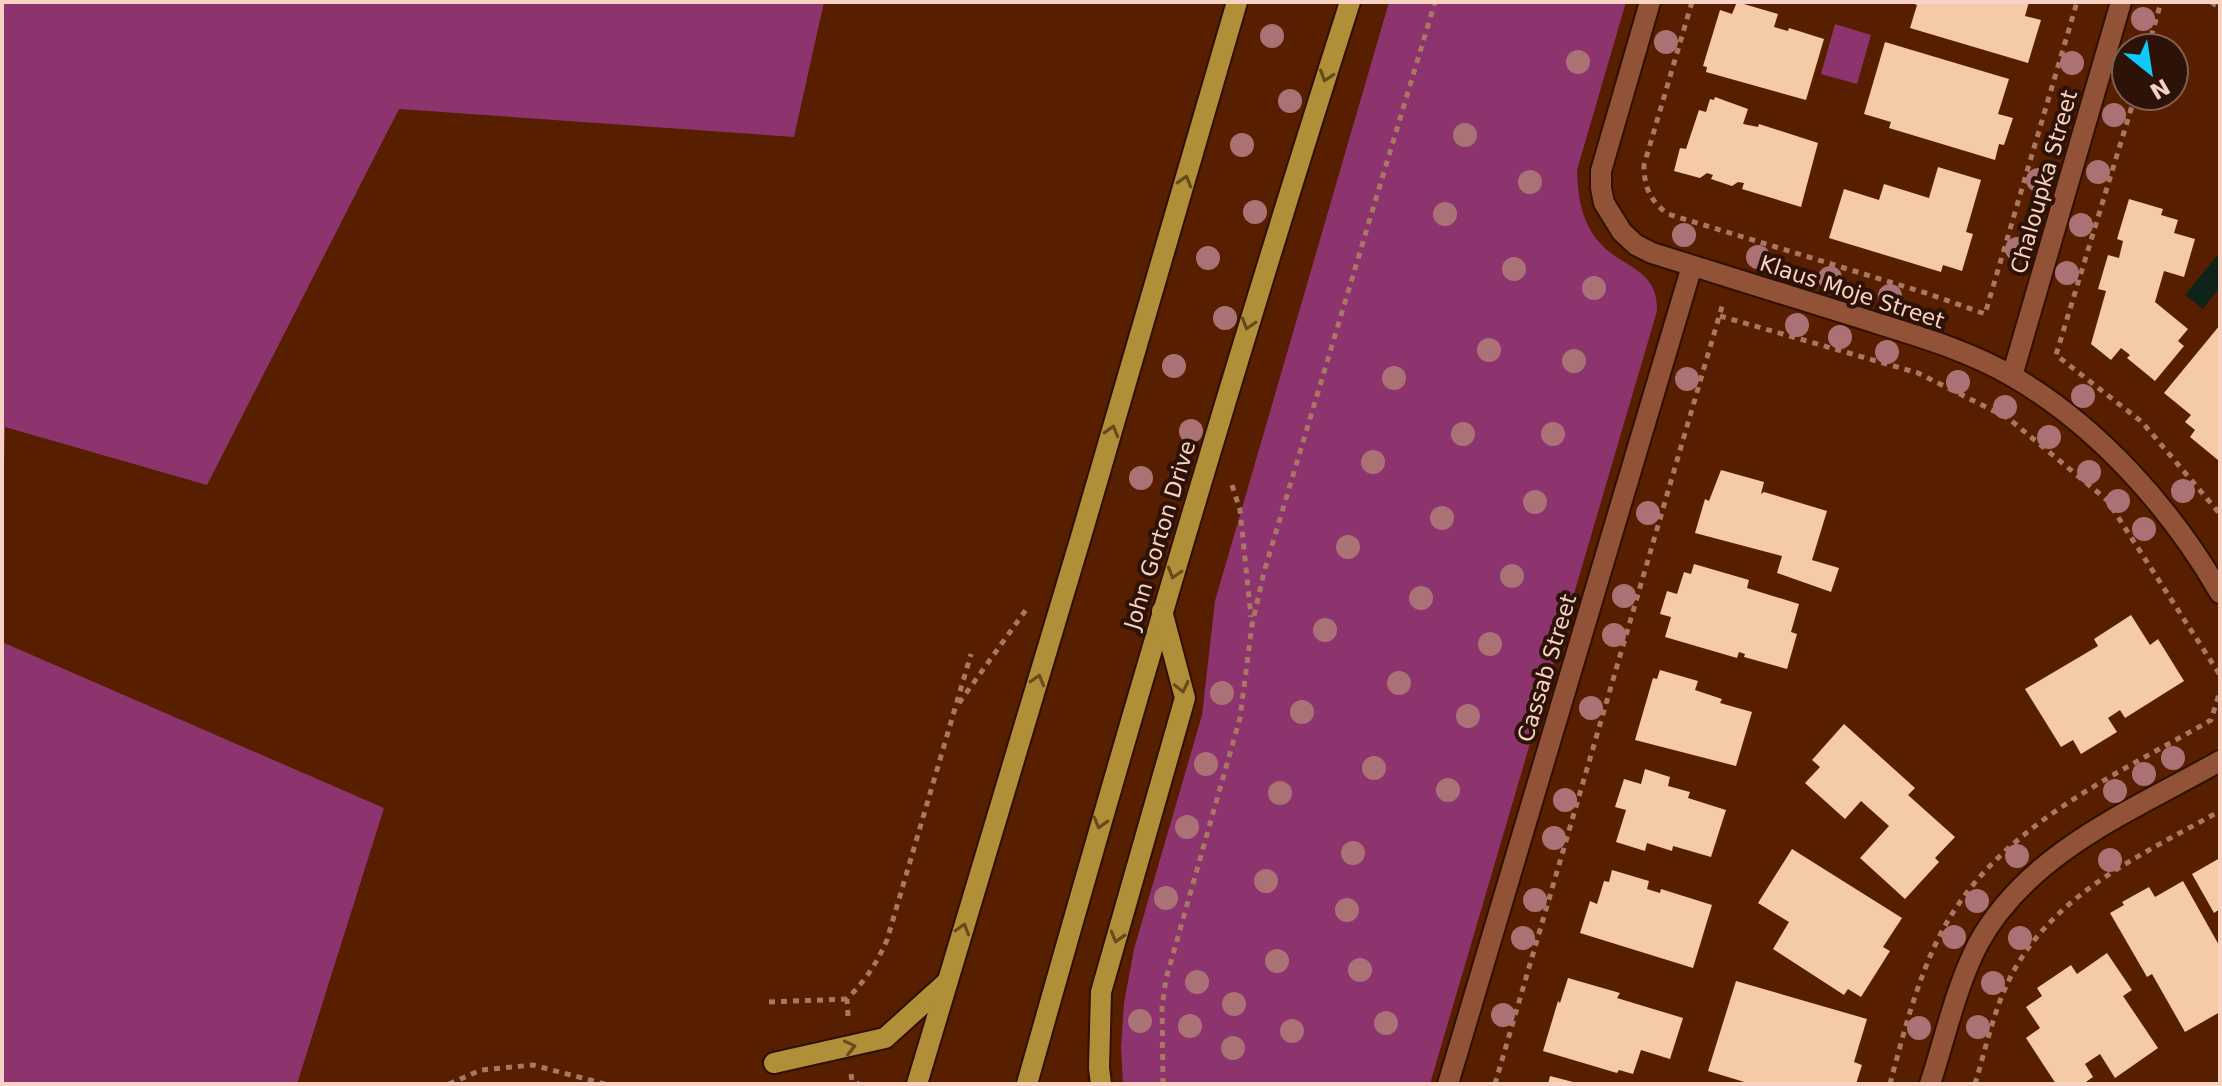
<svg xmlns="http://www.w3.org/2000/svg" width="2222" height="1086" viewBox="0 0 2222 1086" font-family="'DejaVu Sans',sans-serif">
  <rect width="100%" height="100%" fill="#581e00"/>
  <g fill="#8d336e">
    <path d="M2,2H824L794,137L399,109L207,485L5,427L2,549Z"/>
    <path d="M1389,2H1626L1577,170C1578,196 1581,221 1599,242C1622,269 1658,267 1657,311L1430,1084H1123L1121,1047L1124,1003L1134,949L1202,715L1215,601Z"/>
    <path d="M1835,24L1871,35L1857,84L1821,74Z"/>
    <path d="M2,642L384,808L297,1084H2Z"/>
  </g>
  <path fill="#0e231a" d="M2220,252V287L2203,309L2185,295Z"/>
  <g fill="#f4cba6">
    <path d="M1737,2L1778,14L1774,27L1788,31L1789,28L1824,39L1806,100L1706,72L1707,67L1703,66L1720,10L1732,14Z"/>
    <path d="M2029,2L2025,16L2041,20L2028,63L1910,28L1917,5L1909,2Z"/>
    <path d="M1885,42L2009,79L1998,114L2013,118L2004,145L1999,144L1995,160L1889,128L1891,122L1864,114Z"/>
    <path d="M1715,97L1748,109L1743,124L1758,127L1759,124L1818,143L1801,207L1742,189L1744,183L1738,182L1732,186L1711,179L1713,175L1707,173L1700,178L1674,171L1680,148L1686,149L1699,110L1706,112L1710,99L1714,100Z"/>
    <path d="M1938,167L1981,180L1966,232L1973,234L1962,271L1943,265L1941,272L1829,238L1844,189L1879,200L1884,184L1929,198Z"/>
    <path d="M2129,199L2163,209L2161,215L2178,220L2174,233L2195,239L2184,277L2164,271L2155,302L2188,329L2178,341L2184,346L2155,381L2127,358L2130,355L2121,348L2111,360L2091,344L2106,291L2098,289L2108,255L2119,258L2123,241L2117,239Z"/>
    <path d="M2220,325V458L2218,460L2190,437L2195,430L2185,422L2191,415L2164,393Z"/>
    <path d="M1721,470L1764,482L1761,494L1764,492L1827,511L1812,560L1839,568L1831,592L1777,573L1782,556L1695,533L1705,499L1709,501Z"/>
    <path d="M1694,564L1749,580L1747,588L1799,604L1791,632L1797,634L1787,669L1744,657L1745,654L1739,652L1737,658L1665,637L1671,617L1660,614L1667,591L1677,594L1684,572L1691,574Z"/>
    <path d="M2131,615L2150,645L2158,639L2184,681L2125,718L2120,710L2108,718L2117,732L2081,754L2073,740L2061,747L2025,689L2098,646L2094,639Z"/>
    <path d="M1660,670L1698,681L1695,690L1722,699L1720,703L1752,712L1736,766L1635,740L1653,678L1657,679Z"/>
    <path d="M1844,724L1915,788L1908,795L1955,837L1935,858L1939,862L1905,899L1860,858L1889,826L1861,801L1845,819L1805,783L1820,767L1812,760Z"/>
    <path d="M1645,769L1670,777L1668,786L1690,792L1688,798L1726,810L1711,857L1673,846L1672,851L1647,843L1645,851L1616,842L1626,810L1615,807L1624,779L1641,784Z"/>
    <path d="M1792,849L1902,918L1883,947L1890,951L1861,997L1848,989L1844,995L1773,949L1789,922L1758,903Z"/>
    <path d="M2220,858V909L2214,913L2192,874Z"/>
    <path d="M1612,870L1649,881L1647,889L1660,893L1661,889L1712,905L1693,968L1580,933L1590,901L1597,904L1604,881L1609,882Z"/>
    <path d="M2183,881L2220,947V1012L2185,1032L2152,974L2147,977L2110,913L2124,905L2122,902L2149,887L2155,897Z"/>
    <path d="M2107,953L2132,990L2123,996L2158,1048L2115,1078L2100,1054L2085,1064L2093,1077L2083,1084H2056L2026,1038L2040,1028L2026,1007L2042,996L2037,988L2071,965L2077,974Z"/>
    <path d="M1568,978L1620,993L1617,998L1683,1018L1670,1059L1641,1050L1633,1074L1619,1070L1617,1073L1543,1051L1558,1001L1560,1003Z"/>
    <path d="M1736,981L1867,1019L1854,1062L1862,1065L1856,1084H1751L1708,1071Z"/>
    <path d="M1550,1076L1577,1083L1576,1084H1548Z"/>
  </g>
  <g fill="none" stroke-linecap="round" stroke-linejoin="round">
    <g stroke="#2f1003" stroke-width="24">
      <g id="minor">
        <path d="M1650,2L1601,171V188L1604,203L1622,232L1636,245L1652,253C1719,274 1786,295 1854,316C1907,333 1964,348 2012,376C2098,426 2171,508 2220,593"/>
        <path d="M2012,376L2121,2"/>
        <path d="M1448,1084L1692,266"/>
        <path d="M1930,1084C1945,1038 1956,987 1978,944C2028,852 2133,810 2220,761"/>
      </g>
    </g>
    <g stroke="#2f1003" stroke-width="24">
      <g id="major">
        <path d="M774,1063L885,1038L946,983"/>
        <path d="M917,1084L1083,530L1237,2"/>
        <path d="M1027,1084C1129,722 1235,361 1350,2"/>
        <path d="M1101,1084L1099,1068L1101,992L1185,698L1162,611"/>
      </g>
    </g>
    <g stroke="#a87862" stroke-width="5" stroke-dasharray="6 6" stroke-linecap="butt">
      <path d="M1692,2L1644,165C1644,187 1650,201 1668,214L1926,293L1985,314L2077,2"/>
      <path d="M2211,2L2220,8"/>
      <path d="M2148,48L2161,2"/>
      <path d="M2135,96L2056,355L2142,422L2220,514"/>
      <path d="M1720,316L1918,373L2008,418L2107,500L2220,675"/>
      <path d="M1232,485L1240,510L1251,617"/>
      <path d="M959,703L1028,607"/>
      <path d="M769,1002L847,999"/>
      <path d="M848,1016L847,999C865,981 877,963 887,940L971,654"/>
      <path d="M851,1074L852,1081L859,1084"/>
      <path d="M449,1084L481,1070L533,1065L605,1084"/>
      <path d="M1163,1084L1162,1008L1166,979L1240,718L1252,625L1264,572L1435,2"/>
      <path d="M1495,1084L1723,303"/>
      <path d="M1890,1084C1903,1035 1916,984 1938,939C1992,829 2111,778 2211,720L2220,691"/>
      <path d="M1975,1084C1986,1048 1994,1008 2012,974C2055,893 2143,854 2220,811"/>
    </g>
    <use href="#minor" stroke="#915237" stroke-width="20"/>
    <use href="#major" stroke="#b18f39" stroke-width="20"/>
  </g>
  <g fill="#ab7276">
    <circle cx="2143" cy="19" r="12"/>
    <circle cx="1272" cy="36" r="12"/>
    <circle cx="1666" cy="42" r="12"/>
    <circle cx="1578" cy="62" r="12"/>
    <circle cx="2072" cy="63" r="12"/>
    <circle cx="1290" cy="101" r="12"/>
    <circle cx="2114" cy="115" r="12"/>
    <circle cx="1465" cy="135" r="12"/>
    <circle cx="1242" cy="145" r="12"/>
    <circle cx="2098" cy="172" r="12"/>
    <circle cx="2038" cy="180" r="12"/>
    <circle cx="1530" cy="182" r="12"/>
    <circle cx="1255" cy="212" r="12"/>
    <circle cx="1445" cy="214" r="12"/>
    <circle cx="2081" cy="225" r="12"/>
    <circle cx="1684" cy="235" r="12"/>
    <circle cx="2017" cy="249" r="12"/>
    <circle cx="1758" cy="257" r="12"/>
    <circle cx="1208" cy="258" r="12"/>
    <circle cx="1514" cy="269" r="12"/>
    <circle cx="2067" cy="273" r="12"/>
    <circle cx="1830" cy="278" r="12"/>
    <circle cx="1594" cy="288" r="12"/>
    <circle cx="1890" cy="296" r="12"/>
    <circle cx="1225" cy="318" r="12"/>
    <circle cx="1797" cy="325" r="12"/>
    <circle cx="1840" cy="337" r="12"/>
    <circle cx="1489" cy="350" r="12"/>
    <circle cx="1887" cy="352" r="12"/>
    <circle cx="1574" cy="361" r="12"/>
    <circle cx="1174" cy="366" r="12"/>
    <circle cx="1394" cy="378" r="12"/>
    <circle cx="1687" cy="379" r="12"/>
    <circle cx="1958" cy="382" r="12"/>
    <circle cx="2083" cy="396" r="12"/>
    <circle cx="2005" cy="407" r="12"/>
    <circle cx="1191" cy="431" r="12"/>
    <circle cx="1463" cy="434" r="12"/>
    <circle cx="1553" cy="434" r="12"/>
    <circle cx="2049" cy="437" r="12"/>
    <circle cx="1373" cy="462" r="12"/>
    <circle cx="2089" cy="472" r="12"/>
    <circle cx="1141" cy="478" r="12"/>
    <circle cx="2183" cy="491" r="12"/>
    <circle cx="2118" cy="501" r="12"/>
    <circle cx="1535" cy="502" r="12"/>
    <circle cx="1648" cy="513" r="12"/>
    <circle cx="1442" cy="518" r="12"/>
    <circle cx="2144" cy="529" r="12"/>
    <circle cx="1348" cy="547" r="12"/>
    <circle cx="1512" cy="576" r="12"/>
    <circle cx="1624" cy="596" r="12"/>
    <circle cx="1421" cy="598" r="12"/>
    <circle cx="1325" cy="630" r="12"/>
    <circle cx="1614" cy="635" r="12"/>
    <circle cx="1490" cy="644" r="12"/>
    <circle cx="1399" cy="683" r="12"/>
    <circle cx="1222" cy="693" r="12"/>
    <circle cx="1591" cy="708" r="12"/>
    <circle cx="1302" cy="712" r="12"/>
    <circle cx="1468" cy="716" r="12"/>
    <circle cx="2173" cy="758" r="12"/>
    <circle cx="1206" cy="764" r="12"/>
    <circle cx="1374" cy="768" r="12"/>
    <circle cx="2144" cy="774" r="12"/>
    <circle cx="1448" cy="790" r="12"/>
    <circle cx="2115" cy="791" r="12"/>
    <circle cx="1280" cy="793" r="12"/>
    <circle cx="1565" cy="800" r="12"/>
    <circle cx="1187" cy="827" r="12"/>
    <circle cx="1554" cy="838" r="12"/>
    <circle cx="1353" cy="853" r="12"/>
    <circle cx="2017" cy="856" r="12"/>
    <circle cx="2110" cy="860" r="12"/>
    <circle cx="1266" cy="881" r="12"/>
    <circle cx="1166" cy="898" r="12"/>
    <circle cx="1535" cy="900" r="12"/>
    <circle cx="1977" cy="901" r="12"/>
    <circle cx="1347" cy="910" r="12"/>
    <circle cx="1954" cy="937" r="12"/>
    <circle cx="1523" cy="938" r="12"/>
    <circle cx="2020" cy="938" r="12"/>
    <circle cx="1277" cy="961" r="12"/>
    <circle cx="1360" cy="970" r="12"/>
    <circle cx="1197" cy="982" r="12"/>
    <circle cx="1993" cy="983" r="12"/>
    <circle cx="1234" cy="1004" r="12"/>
    <circle cx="1503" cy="1015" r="12"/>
    <circle cx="1140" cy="1021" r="12"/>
    <circle cx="1386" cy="1023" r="12"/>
    <circle cx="1190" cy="1026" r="12"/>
    <circle cx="1978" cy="1027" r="12"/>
    <circle cx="1919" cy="1028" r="12"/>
    <circle cx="1292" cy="1031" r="12"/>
    <circle cx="1233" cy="1048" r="12"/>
  </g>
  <defs><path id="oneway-chevron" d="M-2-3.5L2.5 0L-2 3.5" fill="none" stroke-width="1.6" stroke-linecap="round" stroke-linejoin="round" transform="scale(2)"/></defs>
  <g stroke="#684a1d">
    <use href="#oneway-chevron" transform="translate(1326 76) rotate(108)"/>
    <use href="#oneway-chevron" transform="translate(1185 181) rotate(-74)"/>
    <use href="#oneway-chevron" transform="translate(1248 324) rotate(107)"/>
    <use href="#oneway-chevron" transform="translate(1112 431) rotate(-74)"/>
    <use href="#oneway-chevron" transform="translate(1174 573) rotate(107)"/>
    <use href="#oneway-chevron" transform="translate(1038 680) rotate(-73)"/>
    <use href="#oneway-chevron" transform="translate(1182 687) rotate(77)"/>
    <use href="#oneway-chevron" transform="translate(1100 823) rotate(106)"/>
    <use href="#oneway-chevron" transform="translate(963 929) rotate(-73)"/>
    <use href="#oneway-chevron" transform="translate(1117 937) rotate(106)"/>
    <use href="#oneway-chevron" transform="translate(850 1047) rotate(-13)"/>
  </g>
  <g text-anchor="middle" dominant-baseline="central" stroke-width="8" stroke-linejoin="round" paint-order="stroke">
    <g font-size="22" fill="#f8d2c3" stroke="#2c1207">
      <text transform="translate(2044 182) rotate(-74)">Chaloupka Street</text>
      <text transform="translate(1852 292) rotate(18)">Klaus Moje Street</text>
      <text transform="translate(1160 535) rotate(-73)">John Gorton Drive</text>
      <text transform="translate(1547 668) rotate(-73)">Cassab Street</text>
    </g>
  </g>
  <rect width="2222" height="1086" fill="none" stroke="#f8d2c3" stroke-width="8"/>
  <g transform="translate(2150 72) rotate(150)"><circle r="38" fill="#2c1207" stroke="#7e5f52" stroke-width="2"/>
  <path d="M0-6L14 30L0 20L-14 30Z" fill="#0ecafa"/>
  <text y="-12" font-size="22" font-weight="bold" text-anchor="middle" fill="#f8d2c3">N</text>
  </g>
</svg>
